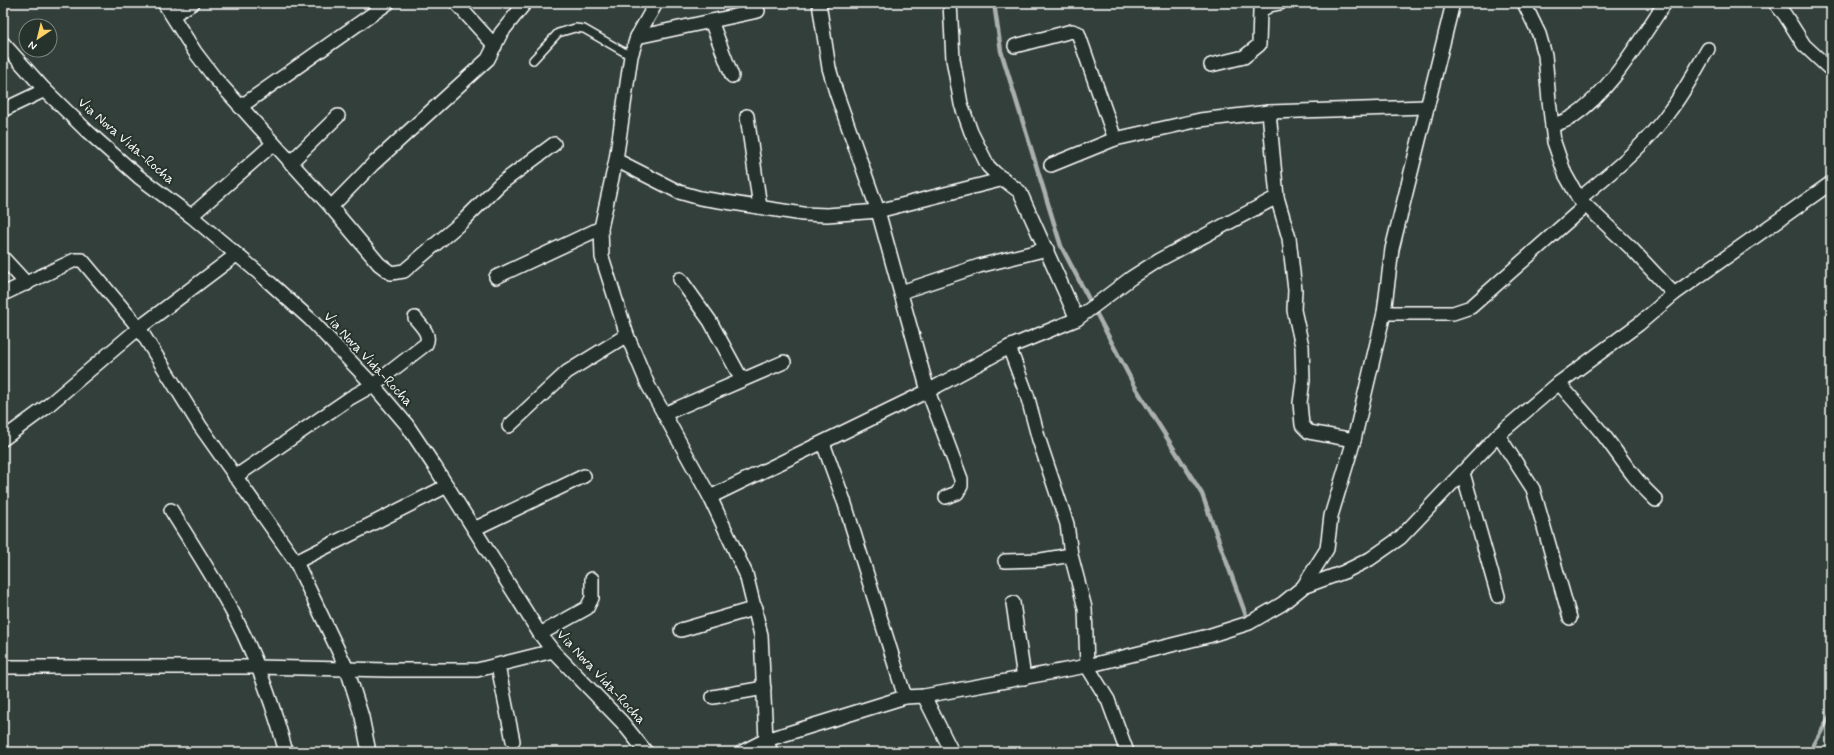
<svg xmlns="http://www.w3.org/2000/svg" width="1834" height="755" viewBox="0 0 1834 755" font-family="Mynerve,sans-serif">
  <rect width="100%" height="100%" fill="#333f3a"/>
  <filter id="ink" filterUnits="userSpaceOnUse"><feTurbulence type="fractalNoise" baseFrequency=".025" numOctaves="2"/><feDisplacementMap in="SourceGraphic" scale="8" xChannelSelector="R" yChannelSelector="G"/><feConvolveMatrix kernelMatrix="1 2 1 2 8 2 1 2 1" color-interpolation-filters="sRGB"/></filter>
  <g filter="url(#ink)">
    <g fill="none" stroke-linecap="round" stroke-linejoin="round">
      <g stroke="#abb0ae" stroke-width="4.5">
        <path d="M994,3L1001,51L1061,246L1134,385L1202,494L1248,621"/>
        <path d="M1810,752L1831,714"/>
      </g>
      <g stroke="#fff" stroke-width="10">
        <path id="service" d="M533,60L558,33L575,28L584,29L631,56"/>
      </g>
      <g stroke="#fff" stroke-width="16">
        <g id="minor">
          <path d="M164,3L195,52L214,77L331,207L379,264L391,273L404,271L463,221L500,184L554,144"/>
          <path d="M456,3L495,46"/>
          <path d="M656,3L637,37L631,56L616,160L601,228L602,257L627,335L648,385L710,497L746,574L761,635L766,740L771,752"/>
          <path d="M819,3L829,68L836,92L878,211L1004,179"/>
          <path d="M950,3L953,59L961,104L971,132L988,166L995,173L1020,192L1077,319"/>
          <path d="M1524,3L1539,34L1545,55L1549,101L1554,142L1565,174L1579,199L1631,248L1674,294"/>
          <path d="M1775,3L1785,15L1804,45L1831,70"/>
          <path d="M173,15L193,3"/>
          <path d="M711,21L732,76"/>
          <path d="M637,37L758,11"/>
          <path d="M3,43L45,90L87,131L139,177L191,216L260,274L310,319L373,385L407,425L435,467L540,634L553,651L622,722L646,752"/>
          <path d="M1015,46L1072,31L1078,33L1115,139"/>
          <path d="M1211,65L1244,57L1259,45L1260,11L1270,5L1280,3"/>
          <path d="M240,107L388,3"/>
          <path d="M3,110L45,90"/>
          <path d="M1269,112L1277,197L1289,238L1295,290L1294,310L1302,346L1303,380L1300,403L1302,425L1309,432L1354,440"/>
          <path d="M747,116L760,207"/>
          <path d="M1552,126C1558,123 1566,121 1572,117C1612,90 1638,42 1665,3"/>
          <path d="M616,160L679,192L700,198L803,214L827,215L878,211L928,391L961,479V486L957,493L946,497"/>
          <path d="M290,163L338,116"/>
          <path d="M1051,165L1115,139L1200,120L1269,112L1426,107"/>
          <path d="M1579,199C1612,172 1646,145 1671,109C1685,91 1696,69 1708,49"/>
          <path d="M331,207L373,164L488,59L501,33L525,3"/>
          <path d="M191,216L273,144"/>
          <path d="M3,258L27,284"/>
          <path d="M496,277L601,228"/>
          <path d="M680,279L710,321L742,380"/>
          <path d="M901,292L979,266L1047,249"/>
          <path d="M3,294L75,260H82L139,328L200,426L296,562L347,669L362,717L369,752"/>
          <path d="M1384,313H1453L1471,307L1585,206"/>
          <path d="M1009,347L1027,395L1039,440L1067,524L1071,555L1085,608L1087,666L1108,700L1127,752"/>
          <path d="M1559,383C1573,400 1588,416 1602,433C1620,456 1634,480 1656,500"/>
          <path d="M664,414L784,362"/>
          <path d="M509,426L567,372L627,335"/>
          <path d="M1498,435L1533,489L1570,618"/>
          <path d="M3,439L45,408L139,328L236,255"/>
          <path d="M823,443L844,501L905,697"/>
          <path d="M1463,473L1498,596"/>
          <path d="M235,477L350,398L373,385L426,344C431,334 421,326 415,318"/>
          <path d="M710,497L928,391L1009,347L1077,319L1131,278L1159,260L1277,197"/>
          <path d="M171,510C192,544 215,579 234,615C257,659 273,704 286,752"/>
          <path d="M474,529L584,476"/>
          <path d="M1005,561L1041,560L1071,555"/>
          <path d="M296,562L447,486"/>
          <path d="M1303,587L1327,549L1331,516L1354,440L1384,313L1392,249L1453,3"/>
          <path d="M1013,603L1024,678"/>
          <path d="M681,630L756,608"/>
          <path d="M540,634L587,608L592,598V579"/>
          <path d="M498,666L513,741"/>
          <path d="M3,667H258L388,670H477L553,651"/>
          <path d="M924,696L952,752"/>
          <path d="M713,697L764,688"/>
          <path d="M742,752L766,740L905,697L924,696L1087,666L1208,636L1249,623L1282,604L1303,587L1344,572L1370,559L1400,538L1498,435L1559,383L1639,324L1674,294L1831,183"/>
        </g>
      </g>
      <use href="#service" stroke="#26332d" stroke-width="7"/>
      <use href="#minor" stroke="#26332d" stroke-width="13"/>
    </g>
  </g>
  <g text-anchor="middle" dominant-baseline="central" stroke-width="4" stroke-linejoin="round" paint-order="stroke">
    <g font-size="14" fill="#fff" stroke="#26332d">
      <text transform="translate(126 141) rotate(41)">Via Nova Vida-Rocha</text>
      <text transform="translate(368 359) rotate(47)">Via Nova Vida-Rocha</text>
      <text transform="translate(601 677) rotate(47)">Via Nova Vida-Rocha</text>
    </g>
  </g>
  <rect width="1834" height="755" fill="none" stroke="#26332d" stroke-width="16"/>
  <rect x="8" y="8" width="1818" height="739" fill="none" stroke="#fff" stroke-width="1.5" filter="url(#ink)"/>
  <g transform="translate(38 38) rotate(215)"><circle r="19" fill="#26332d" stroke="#7d8581"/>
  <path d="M0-3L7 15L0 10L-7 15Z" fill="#ffd166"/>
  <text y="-6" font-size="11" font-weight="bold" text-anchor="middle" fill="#ffffff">N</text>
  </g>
</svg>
